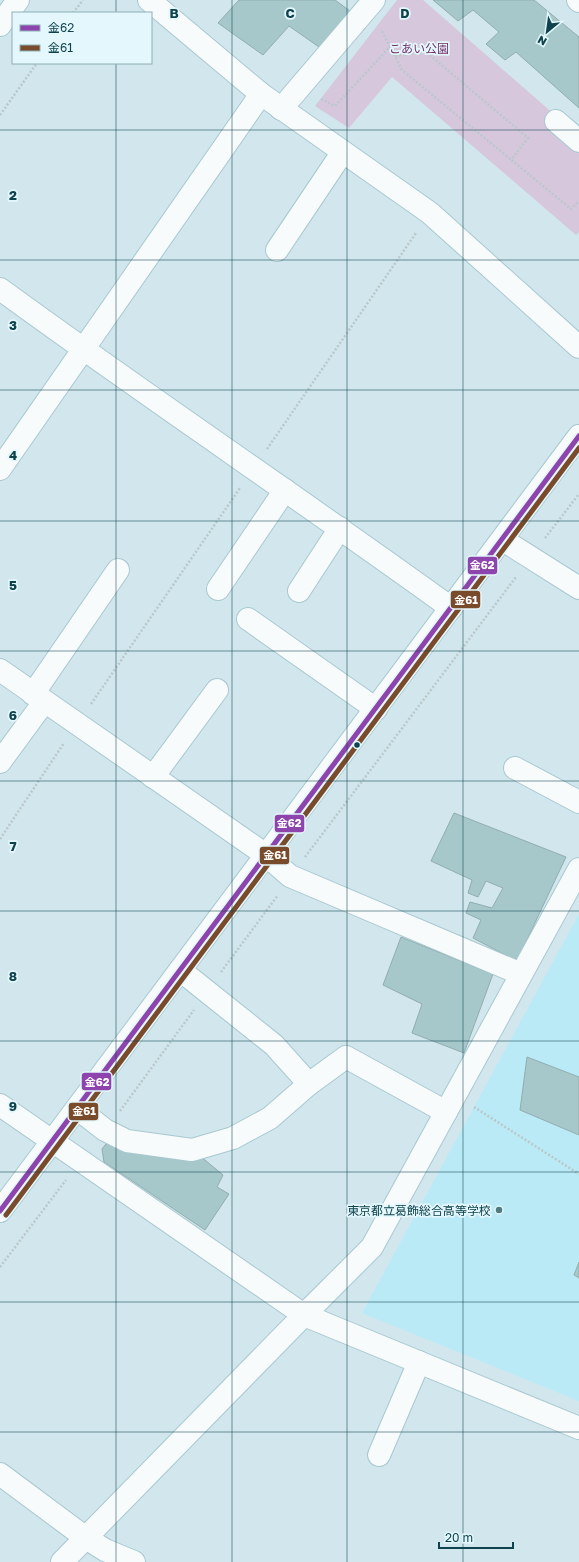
<svg xmlns="http://www.w3.org/2000/svg" width="579" height="1562" viewBox="0 0 579 1562" font-family="'Golos Text','Noto Sans JP',sans-serif">
  <rect width="100%" height="100%" fill="#d1e7ed"/>
  <path fill="#baeaf5" d="M579,914V1401L362,1313Z"/>
  <path fill="#d6c7dd" d="M397,0H423L579,136V232L576,235L392,77L349,128L315,106Z"/>
  <g fill="#a6c8ca" stroke="#91adaf">
    <path d="M239,0H335L350,11L319,47L289,26L263,55L218,23Z"/>
    <path d="M433,0H534L579,37V108L516,52L505,60L486,44L499,32L473,10L458,21Z"/>
    <path d="M454,813L566,857L517,961L473,938L481,920L466,913L470,902L492,908L503,888L486,881L478,897L468,893L472,880L431,861Z"/>
    <path d="M401,937L493,974L464,1053L412,1033L422,1004L383,985Z"/>
    <path d="M527,1057L579,1077V1135L520,1110Z"/>
    <path d="M116,1140L194,1151L223,1175L217,1187L229,1194L205,1230L104,1162L102,1149L106,1144Z"/>
    <path d="M579,1262V1278L574,1275Z"/>
  </g>
  <g fill="none" stroke-linecap="round" stroke-linejoin="round">
    <g stroke="#a8c8d0" stroke-width="24">
      <g id="minor">
        <path d="M149,0L261,94L430,213L579,347"/>
        <path d="M578,0L579,1"/>
        <path d="M0,25L18,0"/>
        <path d="M281,109L374,0"/>
        <path d="M556,121L579,141"/>
        <path d="M277,250L342,153"/>
        <path d="M0,289C149,398 302,500 451,608"/>
        <path d="M0,469L261,94"/>
        <path d="M503,540L579,588"/>
        <path d="M218,589L285,490"/>
        <path d="M299,591L340,528"/>
        <path d="M248,619L376,709"/>
        <path d="M0,670L266,855L290,876L521,974"/>
        <path d="M33,694L118,570"/>
        <path d="M0,762L44,702"/>
        <path d="M515,768L579,802"/>
        <path d="M153,777L217,690"/>
        <path d="M180,970L274,1045L309,1084"/>
        <path d="M0,1105L304,1315L579,1428"/>
        <path d="M78,1109L105,1130L127,1141L192,1150L233,1138L270,1118L309,1084L346,1057L446,1112"/>
        <path d="M0,1211L579,436"/>
        <path d="M379,1455L419,1362"/>
        <path d="M0,1474L86,1538L105,1550L134,1562"/>
        <path d="M62,1562L304,1315L372,1247L579,869"/>
      </g>
    </g>
    <g stroke="#bbc8cb" stroke-width="2.5" stroke-dasharray="2 2" stroke-linecap="butt">
      <path d="M73,13L83,0"/>
      <path d="M390,47L402,70L571,209L579,201"/>
      <path d="M395,56L426,52L528,138L511,160"/>
      <path d="M321,99L335,106L390,47L381,29"/>
      <path d="M0,115L37,63"/>
      <path d="M267,449L416,233"/>
      <path d="M545,538L579,494"/>
      <path d="M91,704L240,488"/>
      <path d="M0,839L64,743"/>
      <path d="M305,857L516,577"/>
      <path d="M221,972L278,895"/>
      <path d="M474,1107L579,1174"/>
      <path d="M120,1111L194,1010"/>
      <path d="M0,1267L66,1180"/>
    </g>
    <use href="#minor" stroke="#f8fbfc" stroke-width="22"/>
    <g stroke="#e3f7fc" stroke-width="8">
      <path id="bus-1" d="M0,1211L579,436"/>
    </g>
    <g stroke="#e3f7fc" stroke-width="8">
      <path id="bus-2" d="M6,1215L579,448"/>
    </g>
    <use href="#bus-1" stroke="#8e44ad" stroke-width="5"/>
    <use href="#bus-2" stroke="#7a4b2a" stroke-width="5"/>
  </g>
  <path fill="none" stroke="#0e424c" stroke-width="1" stroke-opacity="0.55" d="M116,0V13M232,0V1562M347,0V1562M463,0V1562M116,63V1562M0,130H579M0,260H579M0,390H579M0,521H579M0,651H579M0,781H579M0,911H579M0,1041H579M0,1172H579M0,1302H579M0,1432H579"/>
  <circle fill="#0e424c" stroke="#e3f7fc" stroke-width="1.5" cx="357" cy="745" r="3.5"/>
  <circle fill="#527c84" stroke="#e3f7fc" stroke-width="1.5" cx="499" cy="1210" r="4"/>
  <g text-anchor="middle" dominant-baseline="central" stroke-width="3.5" stroke-linejoin="round" paint-order="stroke">
    <g font-size="12" fill="#76316b" stroke="#e3f7fc">
      <text x="419" y="48">こあい公園</text>
    </g>
    <g font-size="12" fill="#0e424c" stroke="#e3f7fc" text-anchor="end">
      <text x="491" y="1210">東京都立葛飾総合高等学校</text>
    </g>
  </g>
  <g font-size="13" text-anchor="middle" font-weight="bold" fill="#0e424c" stroke="#e3f7fc" stroke-width="3.5" stroke-linejoin="round" paint-order="stroke">
    <text x="174" y="18">B</text>
    <text x="290" y="18">C</text>
    <text x="405" y="18">D</text>
    <text x="13" y="200">2</text>
    <text x="13" y="330">3</text>
    <text x="13" y="460">4</text>
    <text x="13" y="590">5</text>
    <text x="13" y="720">6</text>
    <text x="13" y="851">7</text>
    <text x="13" y="981">8</text>
    <text x="13" y="1111">9</text>
  </g>
  <g stroke="#e3f7fc" stroke-width="1.5">
    <rect x="467" y="556" width="31" height="19" rx="4" fill="#8e44ad"/>
    <rect x="450" y="590" width="31" height="19" rx="4" fill="#7a4b2a"/>
    <rect x="274" y="814" width="31" height="19" rx="4" fill="#8e44ad"/>
    <rect x="259" y="846" width="31" height="19" rx="4" fill="#7a4b2a"/>
    <rect x="81" y="1072" width="31" height="19" rx="4" fill="#8e44ad"/>
    <rect x="68" y="1102" width="31" height="19" rx="4" fill="#7a4b2a"/>
  </g>
  <g font-size="11" text-anchor="middle" font-weight="bold" fill="#fff">
    <text x="482" y="569">金62</text>
    <text x="466" y="604">金61</text>
    <text x="289" y="827">金62</text>
    <text x="275" y="859">金61</text>
    <text x="97" y="1086">金62</text>
    <text x="84" y="1115">金61</text>
  </g>
  <rect x="12" y="12" width="140" height="52" fill="#e3f7fc" stroke="#8eafb6"/>
  <rect x="20" y="25" width="20" height="6" fill="#8e44ad" stroke="#8eafb6"/>
  <text x="48" y="32" font-size="12" fill="#0e424c">金62</text>
  <rect x="20" y="45" width="20" height="6" fill="#7a4b2a" stroke="#8eafb6"/>
  <text x="48" y="52" font-size="12" fill="#0e424c">金61</text>
  <g transform="translate(547 32) rotate(209)" stroke="#e3f7fc" stroke-width="3" paint-order="stroke">
  <path d="M0-3L7 15L0 10L-7 15Z" fill="#0e424c"/>
  <text y="-6" font-size="11" font-weight="bold" text-anchor="middle" fill="#0e424c">N</text>
  </g>
  <path d="M439 1542v6h74v-6" fill="none" stroke="#0e424c" stroke-width="2"/>
  <text x="445" y="1542" font-size="12" fill="#0e424c" stroke="#e3f7fc" stroke-width="3" paint-order="stroke">20 m</text>
</svg>
